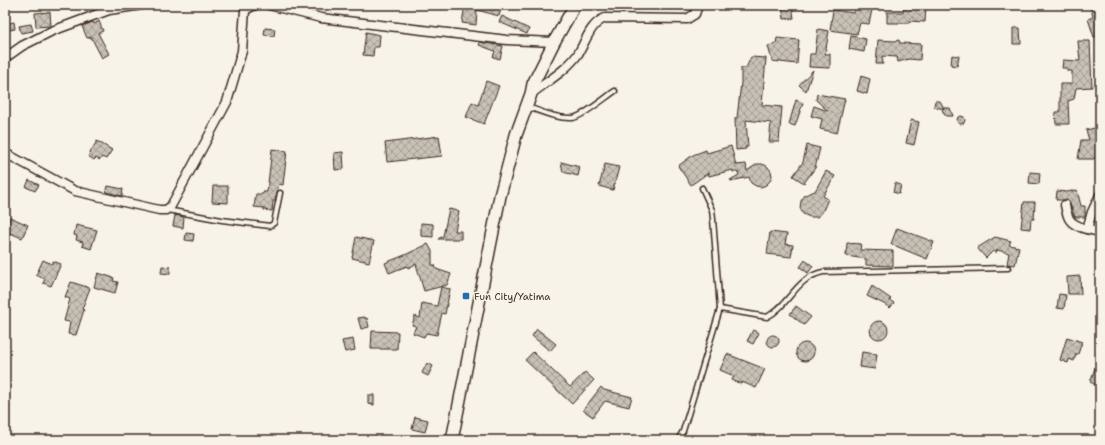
<svg xmlns="http://www.w3.org/2000/svg" width="1105" height="445" viewBox="0 0 1105 445" font-family="'Shantell Sans',sans-serif">
  <defs>
    <pattern id="building-cross-hatch" width="8" height="8" patternUnits="userSpaceOnUse"><rect width="8" height="8" fill="#c8c1b6"/><path d="M0 0l8 8M0 8l8-8" fill="none" stroke="#a49d93"/></pattern>
  </defs>
  <rect width="100%" height="100%" fill="#f7f3e8"/>
  <filter id="ink" filterUnits="userSpaceOnUse"><feTurbulence type="fractalNoise" baseFrequency=".025" numOctaves="2"/><feDisplacementMap in="SourceGraphic" scale="8" xChannelSelector="R" yChannelSelector="G"/><feConvolveMatrix kernelMatrix="1 2 1 2 8 2 1 2 1" color-interpolation-filters="sRGB"/></filter>
  <g filter="url(#ink)">
    <g fill="url(#building-cross-hatch)" stroke="#3b2a1e">
      <path d="M465,5H499L498,9H501L499,16L477,10L476,25L462,23Z"/>
      <path d="M782,5H792L794,18L784,19Z"/>
      <path d="M854,5H873L869,24L860,23L857,34L830,30L833,10L854,13Z"/>
      <path d="M907,5H926L925,22L909,21V23H887V12H903L904,8H908Z"/>
      <path d="M1090,5H1100V35L1094,37L1088,19L1093,17Z"/>
      <path d="M50,12L51,26L36,27L35,13Z"/>
      <path d="M502,16L529,29L527,34L499,22Z"/>
      <path d="M99,21L103,31L98,33L109,54L102,58L91,37L87,38L82,26L93,22L94,24Z"/>
      <path d="M14,22L15,29L5,31V24Z"/>
      <path d="M31,24L33,31L21,33L19,26Z"/>
      <path d="M265,28L275,29L274,36L264,35Z"/>
      <path d="M1013,28H1020L1021,44H1013Z"/>
      <path d="M818,29L829,31L825,54H830V68L809,67L810,54H815Z"/>
      <path d="M366,32L380,35L379,47H374L373,56L363,55Z"/>
      <path d="M851,36L866,39L864,52L849,49Z"/>
      <path d="M777,38L799,40L797,64L772,61L768,46L776,44Z"/>
      <path d="M878,40L895,41L899,40L900,43L921,44L920,60L909,59L898,62L897,57L882,56L883,64H876Z"/>
      <path d="M1078,41H1090L1092,87L1076,88L1074,99L1068,101L1069,124H1056L1055,112H1060V84H1072V71H1067V68H1062L1063,60L1080,61Z"/>
      <path d="M480,42L503,46L500,59L493,57L495,51L479,45Z"/>
      <path d="M952,55L959,56L957,66L951,65Z"/>
      <path d="M751,57L766,58L762,105L782,107L779,142H769L771,123L746,120L748,147H745L746,149L736,150L735,118H737L741,83V68H746Z"/>
      <path d="M813,70L806,91L799,85Z"/>
      <path d="M861,76L870,79L867,94L857,91Z"/>
      <path d="M486,81L499,86L484,124L466,117L472,102L478,105Z"/>
      <path d="M817,94L845,99L837,133L820,129L822,119L811,116L814,106L828,111L816,100Z"/>
      <path d="M796,100L803,103L795,126L789,124Z"/>
      <path d="M935,101H940L944,108H950L953,116H946L944,114L942,109L944,108H936L934,106Z"/>
      <circle cx="961" cy="120" r="4"/>
      <path d="M911,120L919,122L914,145L906,143Z"/>
      <path d="M1099,127L1096,156L1094,159H1078L1081,140H1089L1086,130Z"/>
      <path d="M439,136L442,156L387,162L385,143Z"/>
      <path d="M97,141L112,150L106,159L102,157L100,160L96,158L94,160L88,156Z"/>
      <path d="M807,145L820,148L815,168L804,183L793,176L803,162Z"/>
      <path d="M731,146L736,165L746,164L747,171L757,164H762L767,166L771,171L772,176L770,181L766,185L761,187L756,186L751,183L749,177L731,181L730,180L739,175L738,172H733V170L709,176L708,173L691,185L678,166L693,155L706,150L707,153Z"/>
      <path d="M272,149L287,151L283,185L279,184L275,201H273L272,211L264,210V208L254,207L256,194H263V192H267Z"/>
      <path d="M343,152L344,169L335,170L334,153Z"/>
      <path d="M561,162L580,167L578,176L563,172Z"/>
      <path d="M605,164L619,167L613,190L599,186Z"/>
      <path d="M826,171L835,176L823,196L828,199L822,213L817,217H810L803,214L800,208L801,201L805,195L815,191Z"/>
      <path d="M1030,172L1040,173L1039,184L1029,183Z"/>
      <path d="M29,180L39,185L35,191L26,187Z"/>
      <path d="M895,183L901,185L899,194L893,192Z"/>
      <path d="M108,186L123,189L122,196L106,192Z"/>
      <path d="M213,186H228V203L212,202Z"/>
      <path d="M1077,190L1081,206H1085V217H1075L1070,204L1067,200H1056L1057,191L1067,192Z"/>
      <path d="M1024,202H1035L1034,219H1031L1030,229L1021,228Z"/>
      <path d="M449,209L459,211L455,231H461V239H438L443,236Z"/>
      <path d="M175,215L184,217L183,228L173,226Z"/>
      <path d="M10,217L28,225L22,238L5,231Z"/>
      <path d="M421,223L433,224V237L421,236Z"/>
      <path d="M76,225L97,230L91,249L82,246L83,242L76,240L77,236L74,235Z"/>
      <path d="M897,228L934,242L927,259L891,244Z"/>
      <path d="M770,232L787,234L785,244L793,245L791,257L767,254Z"/>
      <path d="M186,233L194,234L193,241L185,240Z"/>
      <path d="M356,237L374,241L369,262L352,258Z"/>
      <path d="M995,237L1011,241L1009,245L1019,247L1015,265L1007,264L1009,253L997,250L996,253L993,251L986,258L977,248Z"/>
      <path d="M847,243L861,244L860,250L893,251V266L866,265V259L846,256Z"/>
      <path d="M428,244L432,251V265H435L436,269L451,274L447,285L424,291L416,264L408,268L407,266L389,273L385,263L405,255Z"/>
      <path d="M43,260L52,264L53,261L61,264L51,286L43,283L45,279L36,275Z"/>
      <path d="M805,260L813,266L808,273L800,267Z"/>
      <path d="M162,266L170,267V274L161,273Z"/>
      <path d="M98,273L114,278L113,281L118,282L115,293L94,287Z"/>
      <path d="M1080,276L1081,294H1068L1067,277Z"/>
      <path d="M71,282L90,288L82,309L84,310L76,335L68,334L70,322L64,321L70,299L65,297Z"/>
      <path d="M872,286L891,299L889,300L894,303L890,308L884,304L867,296Z"/>
      <path d="M441,287L450,289L445,314L442,313L437,335L426,333L424,337L413,333L416,326L412,325L415,316L420,318L422,303L437,306Z"/>
      <path d="M1059,294L1066,295L1064,309L1057,308Z"/>
      <path d="M796,306L811,317L804,325L790,314Z"/>
      <path d="M365,317V319L367,318L369,327L361,329L358,318Z"/>
      <circle cx="879" cy="330" r="9"/>
      <path d="M537,329L556,344L550,351L532,336Z"/>
      <path d="M753,330L759,333L753,344L747,341Z"/>
      <path d="M372,331L398,332L397,349H371Z"/>
      <circle cx="773" cy="341" r="6"/>
      <path d="M1067,337L1082,342L1078,354H1076L1074,361L1069,359L1068,363L1060,360Z"/>
      <path d="M353,339L355,350L345,352L342,341Z"/>
      <circle cx="805" cy="352" r="9"/>
      <path d="M533,352L570,387L585,372L594,380L572,404L525,360Z"/>
      <path d="M862,352L877,354L875,369L860,367Z"/>
      <path d="M727,354L765,369L756,388L742,382L741,384L732,380L734,376L720,370Z"/>
      <path d="M1099,357L1100,358V384L1097,383L1096,385L1090,382Z"/>
      <path d="M427,363L433,366L428,376L422,373Z"/>
      <path d="M601,387L604,390L632,397L629,407L605,401L593,417L583,410Z"/>
      <path d="M368,395H374V405L368,404Z"/>
      <path d="M415,417L428,420L425,432L412,429Z"/>
    </g>
    <g fill="none" stroke-linecap="round" stroke-linejoin="round">
      <g stroke="#3b2a1e" stroke-width="7">
        <g id="service">
          <path d="M528,107C542,112 558,119 573,118C582,117 606,97 615,91"/>
          <path d="M167,210L222,220L270,226L274,223L280,193"/>
          <path d="M720,309L767,317C790,305 795,278 823,272L1008,268"/>
          <path d="M678,440L683,431L720,309L713,219L712,210L702,188"/>
        </g>
      </g>
      <g stroke="#3b2a1e" stroke-width="11">
        <g id="minor">
          <path d="M269,5L321,18L507,40L554,42"/>
          <path d="M5,58L22,46L52,31L109,10L142,5"/>
          <path d="M531,94C546,82 567,70 578,54C586,41 590,24 605,18L687,19L695,14L698,5"/>
          <path d="M5,153L75,191L159,210H166L171,206L227,102L242,51L245,10L255,5"/>
          <path d="M1065,205C1066,210 1067,216 1070,220C1076,228 1091,230 1100,232"/>
          <path d="M1087,229L1092,212L1100,195"/>
        </g>
      </g>
      <g stroke="#3b2a1e" stroke-width="14">
        <path id="secondary" d="M452,440L500,196L516,135L531,94L533,84L554,42L575,5"/>
      </g>
      <use href="#service" stroke="#f7f3e8" stroke-width="4"/>
      <use href="#minor" stroke="#f7f3e8" stroke-width="8"/>
      <use href="#secondary" stroke="#f7f3e8" stroke-width="11"/>
    </g>
  </g>
  <rect fill="#1f6fb2" stroke="#f7f3e8" stroke-width="1.5" x="462" y="292" width="8" height="8" rx="2"/>
  <g text-anchor="middle" dominant-baseline="central" stroke-width="3" stroke-linejoin="round" paint-order="stroke">
    <g font-size="10" fill="#3b2a1e" stroke="#f7f3e8" text-anchor="start">
      <text x="474" y="296">Fun City/Yatima</text>
    </g>
  </g>
  <rect width="1105" height="445" fill="none" stroke="#f7f3e8" stroke-width="20"/>
  <rect x="10" y="10" width="1085" height="425" fill="none" stroke="#3b2a1e" stroke-width="1.5" filter="url(#ink)"/>
</svg>
